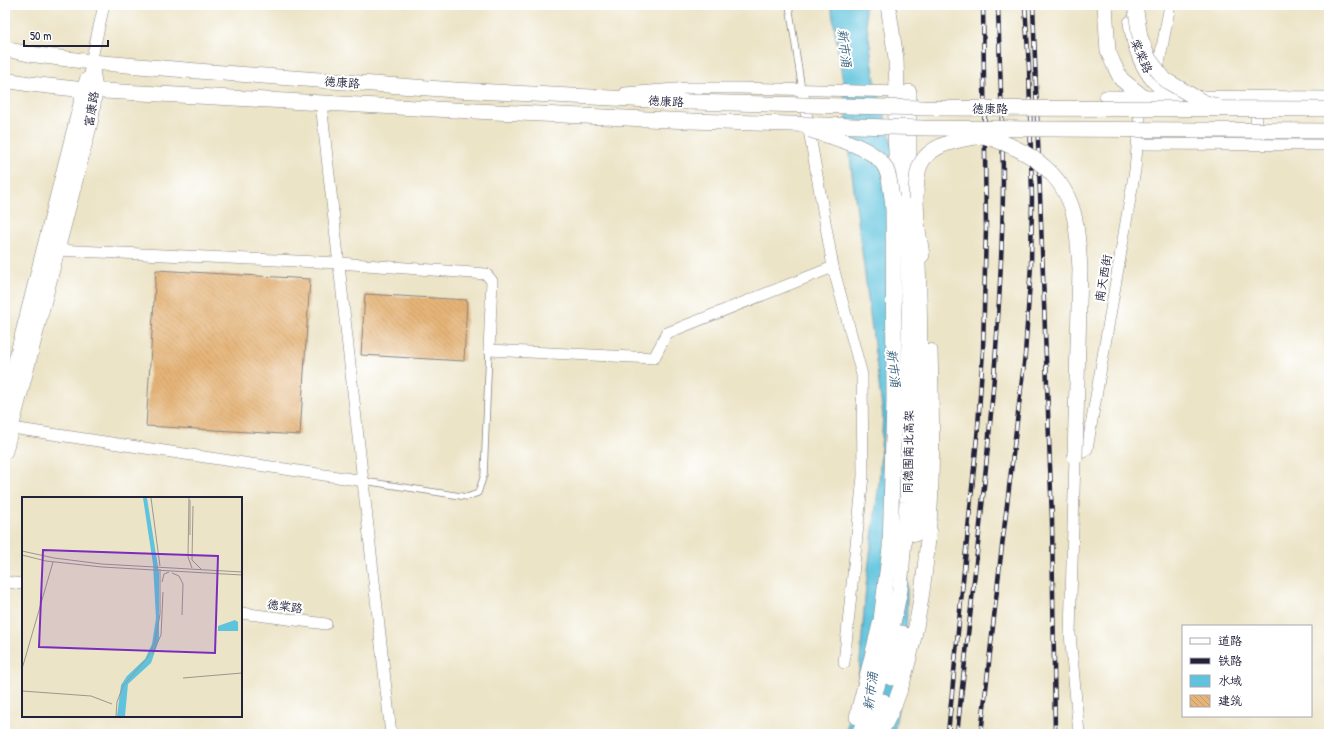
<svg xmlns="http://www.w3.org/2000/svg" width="1334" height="739" viewBox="0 0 1334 739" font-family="'Patrick Hand','LXGW WenKai TC',sans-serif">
  <defs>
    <pattern id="building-back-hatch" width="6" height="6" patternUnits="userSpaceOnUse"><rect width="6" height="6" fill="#e5b477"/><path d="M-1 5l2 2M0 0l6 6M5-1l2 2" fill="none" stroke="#c49a68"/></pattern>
  </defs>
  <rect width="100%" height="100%" fill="#fff"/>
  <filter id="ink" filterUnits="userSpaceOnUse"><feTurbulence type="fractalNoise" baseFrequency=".025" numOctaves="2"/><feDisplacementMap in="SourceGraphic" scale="8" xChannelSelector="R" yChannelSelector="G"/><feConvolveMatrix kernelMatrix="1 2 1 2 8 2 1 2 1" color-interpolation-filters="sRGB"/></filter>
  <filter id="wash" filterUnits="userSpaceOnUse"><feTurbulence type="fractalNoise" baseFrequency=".012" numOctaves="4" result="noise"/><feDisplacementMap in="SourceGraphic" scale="16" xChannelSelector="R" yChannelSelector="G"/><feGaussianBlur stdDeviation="0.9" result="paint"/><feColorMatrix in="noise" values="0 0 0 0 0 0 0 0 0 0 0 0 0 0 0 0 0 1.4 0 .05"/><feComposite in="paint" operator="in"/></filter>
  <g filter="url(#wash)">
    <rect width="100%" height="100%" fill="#ece4c7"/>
    <path fill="#5fc3dd" stroke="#40728c" d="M831,5H864L875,80L893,147L911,362L906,656L894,734H845L858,685L866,586L879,483L883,415L851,166L843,82Z"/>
    <g id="blocks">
      <g fill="url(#building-back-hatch)">
        <path d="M156,270L310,279L300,435L146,426Z"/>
        <path d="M365,294L467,300L464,361L361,355Z"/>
      </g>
    </g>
  </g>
  <g filter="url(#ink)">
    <use href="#blocks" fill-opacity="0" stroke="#878381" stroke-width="1"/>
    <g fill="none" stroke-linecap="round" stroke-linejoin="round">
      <g stroke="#878381" stroke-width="7">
        <g id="lane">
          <path d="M789,5L802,90"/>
          <path d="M364,481L467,497L478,493L484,475L489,350"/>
        </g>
      </g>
      <g stroke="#878381" stroke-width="12">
        <g id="street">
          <path d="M91,62L104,5"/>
          <path d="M1157,74L1170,5"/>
          <path d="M802,90L833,267L862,375L863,476L844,663"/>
          <path d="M625,93L688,88H740L903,92"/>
          <path d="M1105,96H1174"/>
          <path d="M1194,96L1329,97"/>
          <path d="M321,103L391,734"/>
          <path d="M1256,103L1257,137"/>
          <path d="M1138,144L1329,145"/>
          <path d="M56,250L339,263L486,274L492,281L489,350L654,358L667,333L833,267"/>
          <path d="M12,428L364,481"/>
          <path d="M5,582L23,584"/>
          <path d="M241,613L326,624"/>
          <path d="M1079,734L1070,634L1075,457L1087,449L1135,170L1141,102"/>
        </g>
      </g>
      <g stroke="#878381" stroke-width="16">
        <g id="secondary">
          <path d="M1105,5L1108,51L1113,63L1121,79L1142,96"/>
          <path d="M1131,23C1134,44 1140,65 1154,81C1159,87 1168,92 1175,96"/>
          <path d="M5,49L29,54L91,62L210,72L455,90L690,102"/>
          <path d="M5,80L30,84L85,90L453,110L690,121"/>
          <path d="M909,92V155L911,193"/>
          <path d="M916,199L917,223L922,255"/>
          <path d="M5,404L87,80"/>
          <path d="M5,451L91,119L95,90L91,62"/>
          <path d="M915,534C919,485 920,435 920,386C920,339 920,293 917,246"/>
          <path d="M891,678L902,633"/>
          <path d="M857,717L881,620L890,548L894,401L893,210L892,198"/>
          <path d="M859,734L873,699L882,671L891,633L900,590L907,502L908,457L909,311L907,230L897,173L895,133L897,92L896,59L888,5"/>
          <path d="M870,734L883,701"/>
          <path d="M879,734C897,706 906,673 913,641C934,546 933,447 930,351"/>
        </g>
      </g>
      <use href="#lane" stroke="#fff" stroke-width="5.5"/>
      <use href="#street" stroke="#fff" stroke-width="11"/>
      <use href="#secondary" stroke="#fff" stroke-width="15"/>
      <g stroke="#22223b" stroke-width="4.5">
        <g id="rail">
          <path d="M1033,5L1052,520L1055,734"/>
          <path d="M948,734L978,427L983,350L986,228L983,5"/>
          <path d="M957,734C975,567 997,400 1002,233C1005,157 1000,81 998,5"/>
          <path d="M981,734L1000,563L1025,355L1031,265L1032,197L1029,67L1025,5"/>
        </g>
      </g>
      <use href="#rail" stroke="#fff" stroke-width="3" stroke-dasharray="9" stroke-linecap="butt"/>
      <g stroke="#878381" stroke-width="16" stroke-linecap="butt">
        <g id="secondary-bridge">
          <path d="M1135,5L1140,37L1149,59L1165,80L1203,102L1216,106"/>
          <path d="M690,102L924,108L1329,109"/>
          <path d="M690,121L923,128L1329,131"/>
          <path d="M810,130C830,136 871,147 883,164C890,173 890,187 892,198"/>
          <path d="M984,136C1027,149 1066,172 1075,220C1078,236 1079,252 1080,269L1075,457"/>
          <path d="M916,199C916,189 916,179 919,168C927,144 960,139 982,136"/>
        </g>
      </g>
      <use href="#secondary-bridge" stroke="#fff" stroke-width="15"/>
    </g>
  </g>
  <g text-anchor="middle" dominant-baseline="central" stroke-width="4" stroke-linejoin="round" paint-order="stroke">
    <g font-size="12" fill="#22223b" stroke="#fff">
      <text transform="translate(1142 56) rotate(67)">棠棠路</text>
      <text transform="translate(342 82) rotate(4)">德康路</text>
      <text transform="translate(666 101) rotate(3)">德康路</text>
      <text x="990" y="108">德康路</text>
      <text transform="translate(91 109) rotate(-81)">富康路</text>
      <text transform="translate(1103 278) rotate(-80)">南天西街</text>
      <text transform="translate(908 452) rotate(-89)">同德围南北高架</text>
      <text transform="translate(285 606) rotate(8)">德棠路</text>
    </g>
    <g font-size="13" font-style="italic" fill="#3a627c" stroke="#fff">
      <text transform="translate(845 48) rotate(83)">新市涌</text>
      <text transform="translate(894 368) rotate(83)">新市涌</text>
      <text transform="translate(870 691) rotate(-83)">新市涌</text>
    </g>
  </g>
  <g transform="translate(22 497)">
    <rect width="220" height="220" fill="#ece4c7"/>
    <path d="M121,1H125L137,76V143L129,166L106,187L103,219H95L99,188L105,179L123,162L130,147L134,121L131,67ZM213,123L216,125V134H196V129Z" fill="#5fc3dd"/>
    <path fill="none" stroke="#9b968f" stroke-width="1" d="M129,1L138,69M167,1L166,60L170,71M171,9L170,63L179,72M168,38V3M0,54L32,61L80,67L220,75M0,58L24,64L80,70L220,78M150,76L157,79L161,87L160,118M140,85L142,77L147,75M130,157L139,138L141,95M0,172L31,65M161,181L220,176M0,194L69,199L90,207M94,219L95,205L101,189L126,160L133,145L138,117V72"/>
    <path fill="#7b2cbf" fill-opacity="0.15" stroke="#7b2cbf" stroke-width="2" d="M21,53L196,59L193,156L17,150Z"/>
    <rect width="220" height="220" fill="none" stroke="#22223b" stroke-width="2"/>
  </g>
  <rect width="1334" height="739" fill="none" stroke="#fff" stroke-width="20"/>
  <rect x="1182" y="625" width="130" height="92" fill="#ffffff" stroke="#a7a7b1"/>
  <rect x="1190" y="638" width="20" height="6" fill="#ffffff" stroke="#a7a7b1"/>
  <text x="1218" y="645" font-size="12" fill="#22223b">道路</text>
  <rect x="1190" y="658" width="20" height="6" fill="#22223b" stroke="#a7a7b1"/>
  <text x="1218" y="665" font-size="12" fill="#22223b">铁路</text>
  <rect x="1190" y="675" width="20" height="12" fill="#5fc3dd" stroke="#a7a7b1"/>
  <text x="1218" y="685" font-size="12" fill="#22223b">水域</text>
  <rect x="1190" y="695" width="20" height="12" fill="url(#building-back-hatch)" stroke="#a7a7b1"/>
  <text x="1218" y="705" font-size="12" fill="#22223b">建筑</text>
  <path d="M24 40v6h84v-6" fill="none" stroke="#22223b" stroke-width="2"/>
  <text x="30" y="40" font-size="12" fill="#22223b" stroke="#ffffff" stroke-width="3" paint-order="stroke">50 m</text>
</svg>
